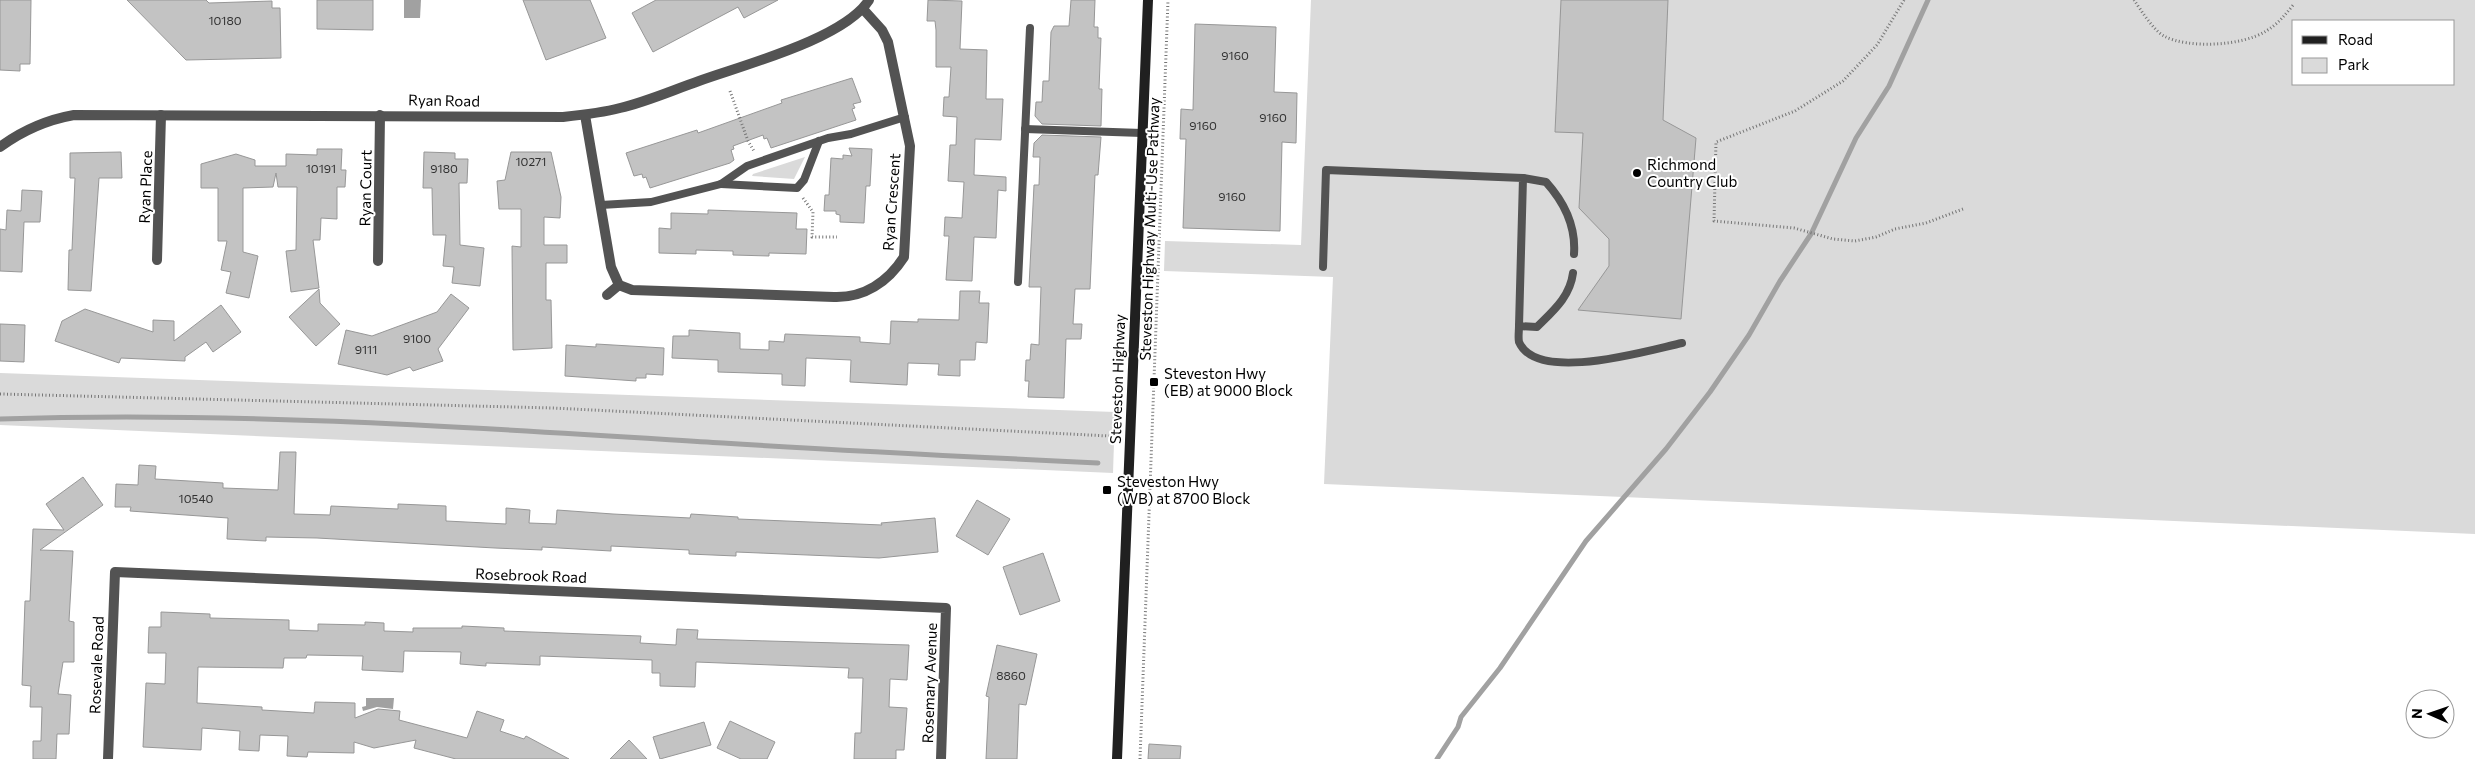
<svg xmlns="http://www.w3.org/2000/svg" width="2475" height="759" viewBox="0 0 2475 759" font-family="Commissioner,sans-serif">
  <rect width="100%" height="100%" fill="#fff"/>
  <g fill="#dadada" fill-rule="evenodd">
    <path d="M1311,0H2475V534L1324,484L1333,277L1164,271L1165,241L1301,245ZM2294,21H2454V84H2294Z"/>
    <path d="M805,157L794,179L752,176L753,174Z"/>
    <path d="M0,373L1115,412L1113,473L0,425Z"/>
  </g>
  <g fill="#a1a1a1">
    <path d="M404,0H421L420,18H404Z"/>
    <path d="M366,698H394L393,709L377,707L363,711L362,707L366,706Z"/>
  </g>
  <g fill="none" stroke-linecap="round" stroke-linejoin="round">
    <g stroke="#a1a1a1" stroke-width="5">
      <path d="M0,419C241,411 482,428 723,443C848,451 973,457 1098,463"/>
      <path d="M1437,759L1458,727L1461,717L1500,668L1586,541L1666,449L1710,392L1749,335L1780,281L1811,234L1856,138L1889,86L1928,0"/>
    </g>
  </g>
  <g fill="#c3c3c3" stroke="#979797">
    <path d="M0,0H31L30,64H20V71L0,70Z"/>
    <path d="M127,0H206L209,3L272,1V8H280L281,58L186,60Z"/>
    <path d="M317,0H373V30L317,29Z"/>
    <path d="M523,0H590L606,38L546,60Z"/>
    <path d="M656,0H778L744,18L738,7L653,52L632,13Z"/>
    <path d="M928,0L962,1L960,49L987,50L986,99H1003L1001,140L975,139L974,175L1006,177V191L998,190L996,238L974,237L972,281L946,280L949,236H944L945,217L962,218L964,182L948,181L950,145H956L957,117L943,116L944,97H949L951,67H936V30L935,21H927Z"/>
    <path d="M1071,0H1095L1094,27H1098V38H1101L1099,89H1102L1101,126L1042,124L1035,116L1036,102H1042L1043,81H1049L1051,32L1054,26H1069Z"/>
    <path d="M1561,0H1668L1663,120L1696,138L1681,319L1578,310L1609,266V239L1579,208L1583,133L1555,132Z"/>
    <path d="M1195,24L1276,27L1274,92L1297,93L1296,143L1282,142L1280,231L1183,228L1186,139H1180L1181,109L1193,110Z"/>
    <path d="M852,78L861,102L853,104L855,108L852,109L856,120L771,148L767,138L764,139L763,135L733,146L734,149L731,150L734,160L730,163L650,188L646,177L643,178L642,174L634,176L626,153L697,130L698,133L782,103L781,100Z"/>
    <path d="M1042,135L1101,137L1098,175H1095L1090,289H1075L1073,324H1082L1081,339H1066L1064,398L1028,397L1029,381H1025L1026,360H1030L1031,344L1039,345L1041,287H1029L1034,185H1039L1040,157H1033L1034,143Z"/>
    <path d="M849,148L872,149L870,186H866L864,223L840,222V215L836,214V211H824L825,195H829L831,158L843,159V155L852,156Z"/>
    <path d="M317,149H342L341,170H346L345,187H337V219L321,218L320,240H313L319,288L291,292L286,251L296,250L297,187H278L276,173L273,187L243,188V252L258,256L249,298L226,293L231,272L221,270L227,241H218V188H201V164L236,154L255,160V166H286V154L317,155Z"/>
    <path d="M121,152L122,178H99L91,291L68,290L69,250H72L75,178H70V153Z"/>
    <path d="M424,152L455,153V159H468L467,183H459L460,245L484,248L480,286L452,283L454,267L443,266L446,235H433L432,188H423Z"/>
    <path d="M511,152H551L561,197L560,218L544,217V245H567V263H546V300H551L552,348L513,350L512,246L521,247V209H499L497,181L505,180Z"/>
    <path d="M22,190L42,191L40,222H24L22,272L0,271V229L6,230L7,210L21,211Z"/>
    <path d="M708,210L797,213L796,229H807L806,254L769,253V256L733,255V251L696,250V254L659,253V228L671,229V213L708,214Z"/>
    <path d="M319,289L320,303L340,324L316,346L289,317Z"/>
    <path d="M960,291H980L979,303H989L987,343L976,342L975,360H960V376L938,375L939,364L908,363L907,385L850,382L851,360L806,358L805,386L782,385V374L718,372V360L672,358L673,336H689V330L740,333V349L769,350V341L784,342L785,334L860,337V342L890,344L891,321L918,322V319L959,320Z"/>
    <path d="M451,294L469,308L438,349L443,361L413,371L410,367L387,375L338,364L346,330L372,336L437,312Z"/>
    <path d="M221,305L241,332L213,352L206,342L185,357V361L121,358L119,363L55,341L62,321L85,309L153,332V320L174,321V341Z"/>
    <path d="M0,324L25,325L24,362L0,361Z"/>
    <path d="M596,344L664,348L663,375L646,374V378H636V381L565,376L566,345L596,347Z"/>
    <path d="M280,452H296L294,514L330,515L331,506L398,509V504L446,506V521L506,524V508L530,510L529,523L556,524L557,510L613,514L690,518L691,514L738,517V519L882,525L881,523L935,518L938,552L879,558L736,552V556L689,554V550L611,546V551L542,547V550L495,548L317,538L266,537V541L227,539L228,518L130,511L131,507H115L116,484L138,485L139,465L156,466L155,479L223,483V488L278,490Z"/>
    <path d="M83,477L103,505L40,550L73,551L69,621L74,622V662H63L58,694L71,695L69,734H57L56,759H33V741H41L42,707H30L31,686L22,685L25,601H30L33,529L64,530L46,504Z"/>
    <path d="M977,500L1010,519L988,555L956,536Z"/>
    <path d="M1043,553L1060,601L1020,615L1003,567Z"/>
    <path d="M161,612L210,614V618L289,620V630L318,631V624L365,625V622L384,623V631L413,632V628H462V626L504,628V631L641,636L640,643L676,645L677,629L698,630L697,639L909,645L907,680L890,679L889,707L907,708L904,750H896V759H854L855,733H861L863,678H848L849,668L696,662L695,687L660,686V673H652V660L540,656V665L486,663V666L460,664L461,652L404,651L403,672L362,670L363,656L307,655L306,658H284L283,668L198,667L197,703L262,707V710L314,713L315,702L355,703V718L378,709L400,711L399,720L467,738L477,711L504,720L500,731L524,739L526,736L569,759H456L414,748L416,740L374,748L354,742V753L308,752L307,757L287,756L288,736L260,735L259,751L239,750L240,731L202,728L201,750L143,747L146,683L165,684L166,653H148L149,627H161Z"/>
    <path d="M997,645L1037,654L1026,705L1019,704L1017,759H986L989,697L986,696Z"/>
    <path d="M730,721L775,742L767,759H741L717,748Z"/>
    <path d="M704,722L711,745L660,759L653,737Z"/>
    <path d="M629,740L647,759H610Z"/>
    <path d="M1149,744L1181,746L1180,759H1148Z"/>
  </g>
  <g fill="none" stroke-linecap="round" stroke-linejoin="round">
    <g stroke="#757575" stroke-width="3" stroke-dasharray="1 2.5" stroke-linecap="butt">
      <path d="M1904,0L1877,45L1843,81L1795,111L1716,142L1714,221L1794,228L1833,239L1855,241L1876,237L1895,229L1926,223L1963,209"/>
      <path d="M2134,0C2141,10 2153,30 2164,36C2188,49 2243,46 2266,31C2278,24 2285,15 2294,4"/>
      <path d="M730,91L748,141L754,151"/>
      <path d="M803,198L813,212L812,237H837"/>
      <path d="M0,394L553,408L1109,436"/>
      <path d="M1140,759L1168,0"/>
    </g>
    <g stroke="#535353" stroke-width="8">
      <path d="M1025,129L1142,133"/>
      <path d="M1523,178L1546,182C1564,202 1576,226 1574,254"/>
      <path d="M721,184L797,188L804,180L819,141"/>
      <path d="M601,205L651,202L721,184L747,166L828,138L851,134L905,117"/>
      <path d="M1323,267L1326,170L1523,178L1519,326L1537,327C1553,311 1570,297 1573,273"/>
      <path d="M1018,282L1030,28"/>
      <path d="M1519,326C1519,331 1518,338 1519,342C1537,384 1649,350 1682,343"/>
    </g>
    <g stroke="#535353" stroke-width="10">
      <path d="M585,115L611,267L619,285L632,290L834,297C864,298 888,282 904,257L910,146L888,42L882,30L863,9"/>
      <path d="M0,147C23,130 46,120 74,115L563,117C582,115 601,113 620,108C646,102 673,90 699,81C743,65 844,39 869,0"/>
      <path d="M157,260L161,115"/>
      <path d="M378,261L380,115"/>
      <path d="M607,295L619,285"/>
      <path d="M108,759L115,572L946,608L941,759"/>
    </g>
    <path stroke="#202020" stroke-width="10" d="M1117,759L1148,0"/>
  </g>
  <g fill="#000" stroke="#fff" stroke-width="2">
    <circle cx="1637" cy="173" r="5"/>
    <rect x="1149" y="377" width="10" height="10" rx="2.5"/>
    <rect x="1102" y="485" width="10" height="10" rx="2.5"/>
  </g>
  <g text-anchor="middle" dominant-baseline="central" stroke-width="4" stroke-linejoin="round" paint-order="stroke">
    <g font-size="12" fill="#313131">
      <text x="225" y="20">10180</text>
      <text x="1235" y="55">9160</text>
      <text x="1273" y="117">9160</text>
      <text x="1203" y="125">9160</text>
      <text x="531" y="161">10271</text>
      <text x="321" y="168">10191</text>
      <text x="444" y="168">9180</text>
      <text x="1232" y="196">9160</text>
      <text x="417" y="338">9100</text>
      <text x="366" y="349">9111</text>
      <text x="196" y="498">10540</text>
      <text x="1011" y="675">8860</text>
    </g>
    <g font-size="15" fill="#000" stroke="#fff">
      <text transform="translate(444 100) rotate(1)">Ryan Road</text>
      <text transform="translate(145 187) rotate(-88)">Ryan Place</text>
      <text transform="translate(365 188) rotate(-89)">Ryan Court</text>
      <text transform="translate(891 202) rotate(-86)">Ryan Crescent</text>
      <text transform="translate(1149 229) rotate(-88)">Steveston Highway Multi-Use Pathway</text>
      <text transform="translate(1117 379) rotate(-88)">Steveston Highway</text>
      <text transform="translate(531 575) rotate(2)">Rosebrook Road</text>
      <text transform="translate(96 665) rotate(-88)">Rosevale Road</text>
      <text transform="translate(929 683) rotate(-88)">Rosemary Avenue</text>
    </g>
    <g font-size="15" fill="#000" stroke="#fff" text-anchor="start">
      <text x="1647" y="164">Richmond<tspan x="1647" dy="17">Country Club</tspan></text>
      <text x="1164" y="373">Steveston Hwy<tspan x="1164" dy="17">(EB) at 9000 Block</tspan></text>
      <text x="1117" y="481">Steveston Hwy<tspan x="1117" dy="17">(WB) at 8700 Block</tspan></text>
    </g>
  </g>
  <rect x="2292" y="20" width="162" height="65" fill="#ffffff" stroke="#999999"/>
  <rect x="2302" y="36" width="25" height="8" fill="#202020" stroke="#999999"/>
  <text x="2338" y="45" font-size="15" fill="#000000">Road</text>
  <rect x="2302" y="58" width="25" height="15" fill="#dadada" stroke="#999999"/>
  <text x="2338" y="70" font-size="15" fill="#000000">Park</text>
  <g transform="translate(2430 714) rotate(272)"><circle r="24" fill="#ffffff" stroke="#999999"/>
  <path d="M0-4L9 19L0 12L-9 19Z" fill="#000000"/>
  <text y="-8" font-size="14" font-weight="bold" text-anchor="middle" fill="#000000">N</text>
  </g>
</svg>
